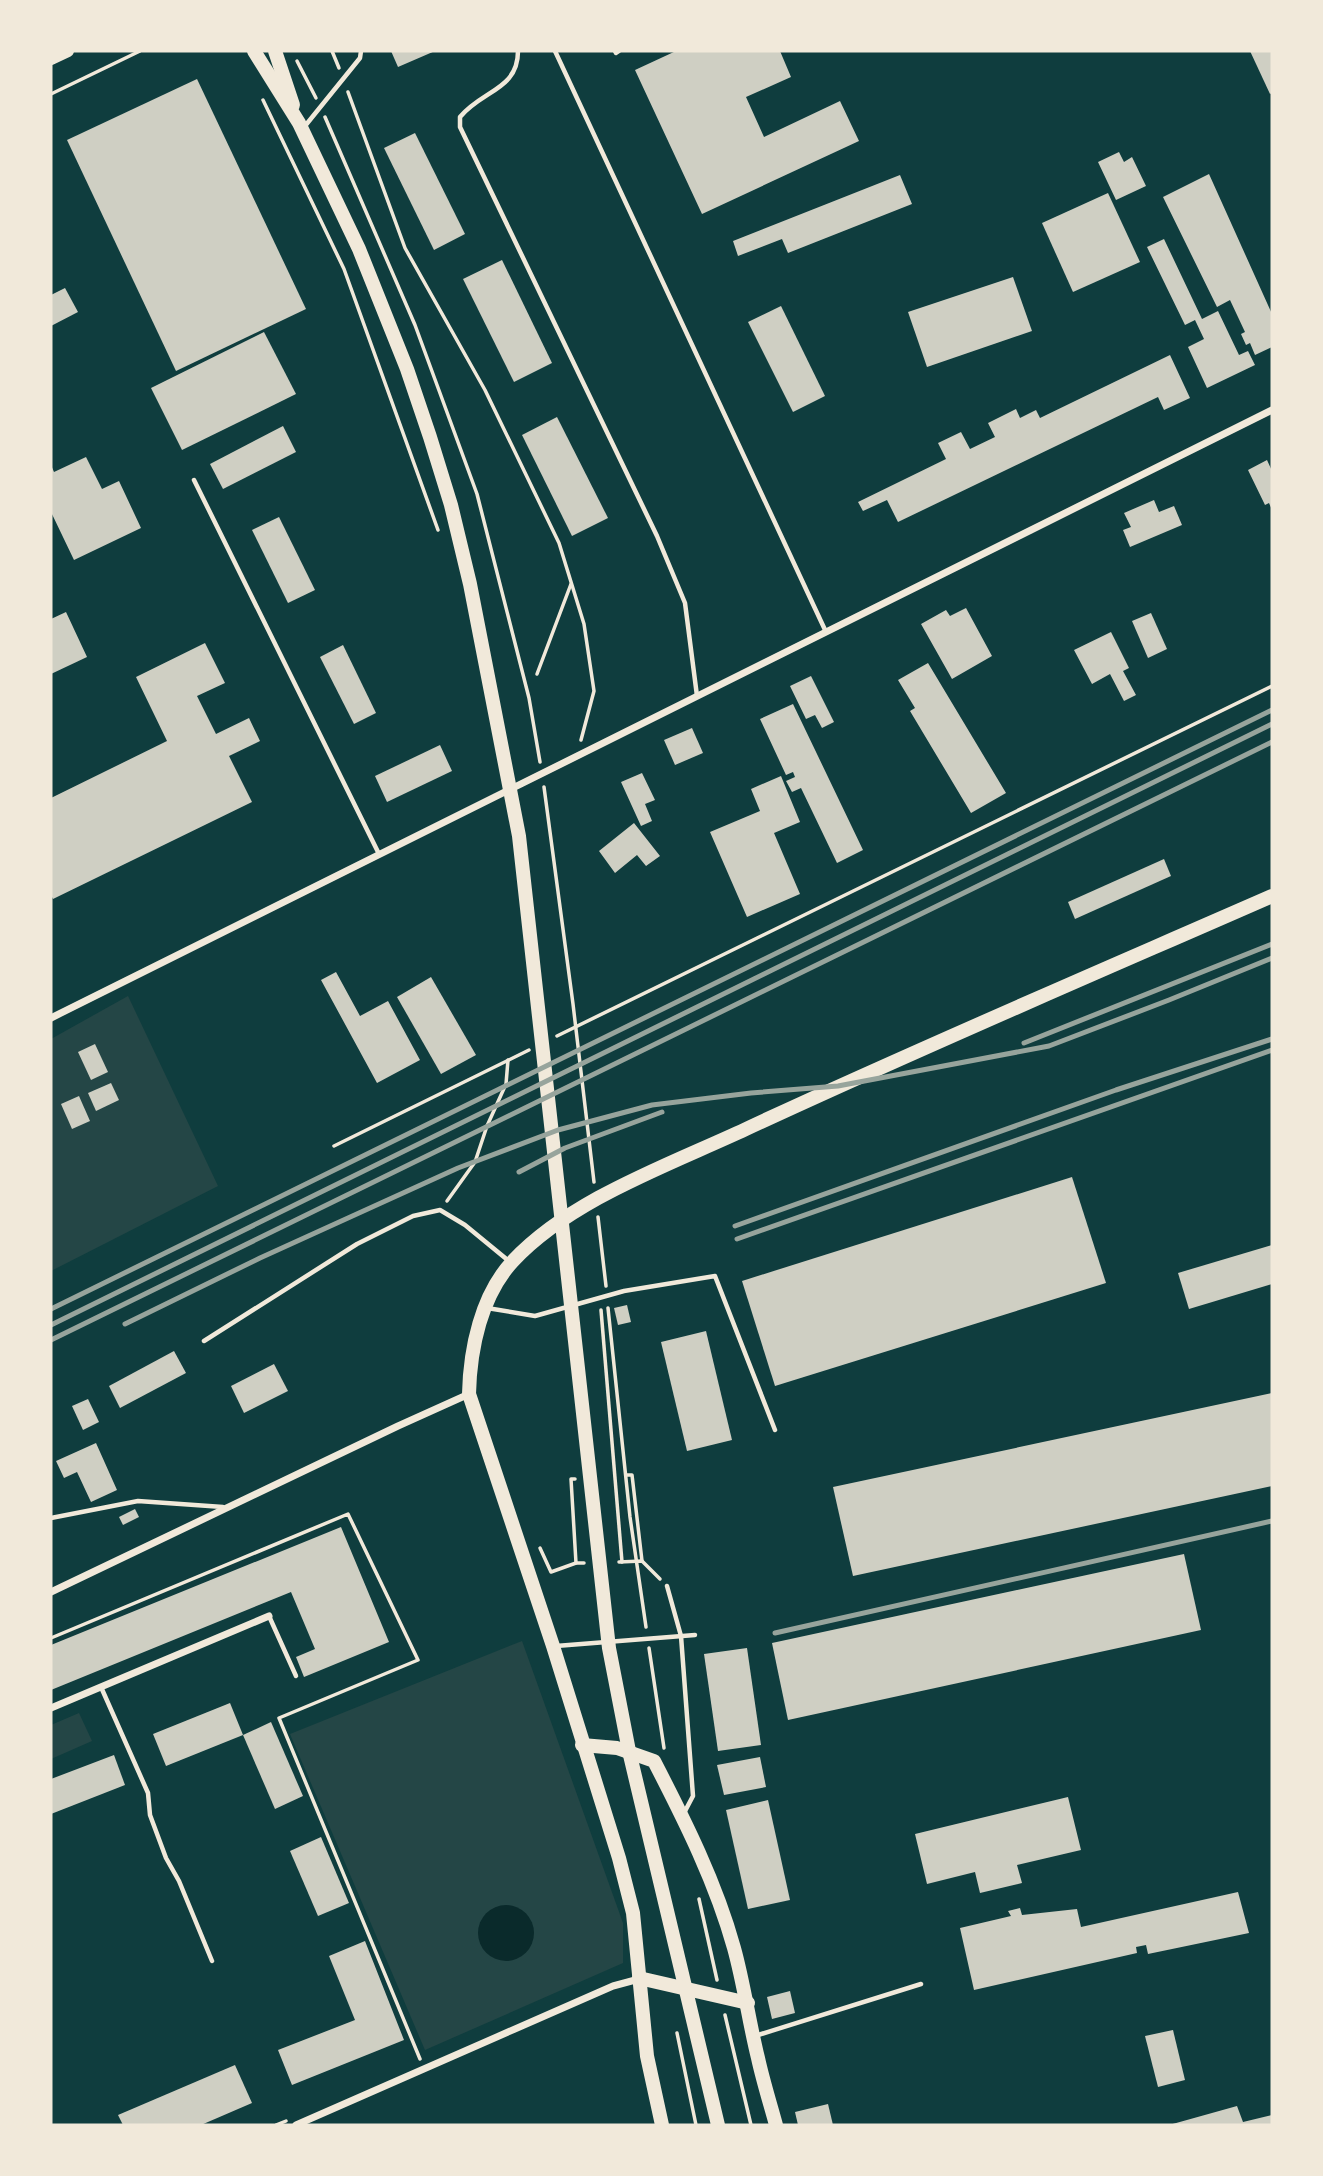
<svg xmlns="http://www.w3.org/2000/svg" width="1323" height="2176" viewBox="0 0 1323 2176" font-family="'IBM Plex Serif',serif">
  <rect width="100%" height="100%" fill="#0f3d3e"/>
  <g fill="#244646">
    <path d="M128,996L218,1186L51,1271V1039Z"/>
    <path d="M522,1641L623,1923V1963L425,2050L290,1734Z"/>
    <path d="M79,1713L92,1741L51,1759V1725Z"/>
  </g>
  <circle fill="#0a2a2b" cx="506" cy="1933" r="28"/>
  <g fill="#cfcfc3">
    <path d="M391,51H435L398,67Z"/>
    <path d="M676,51H780L791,77L746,97L764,137L840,101L859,141L702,214L635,70Z"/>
    <path d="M1250,51H1272V93L1270,94Z"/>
    <path d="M197,79L306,309L176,371L67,140Z"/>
    <path d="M415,133L465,234L434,250L384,148Z"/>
    <path d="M1119,152L1124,162L1132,157L1146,186L1116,200L1098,162Z"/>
    <path d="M1209,174L1272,314V347L1255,355L1250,343L1246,345L1241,334L1245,332L1230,300L1217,307L1163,197Z"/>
    <path d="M900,175L912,204L788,253L782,239L738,256L733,241Z"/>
    <path d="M1108,193L1140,262L1073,292L1042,223Z"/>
    <path d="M1164,239L1202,319L1218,311L1239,355L1248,351L1255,365L1207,388L1188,347L1204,339L1195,320L1185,325L1147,247Z"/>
    <path d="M502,260L552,363L514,382L463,279Z"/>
    <path d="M1013,277L1032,331L927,367L908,312Z"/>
    <path d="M65,288L78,312L51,326V295Z"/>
    <path d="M781,306L825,396L793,412L748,322Z"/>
    <path d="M264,332L296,394L182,450L151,388Z"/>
    <path d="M1170,355L1190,398L1164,410L1158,397L898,522L887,500L863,511L858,502L946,459L938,443L961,432L970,449L995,437L988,423L1016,409L1020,418L1036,410L1040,418Z"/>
    <path d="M557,417L608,518L572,536L522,435Z"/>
    <path d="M283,426L296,452L223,489L210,464Z"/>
    <path d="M86,457L102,489L119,481L141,528L74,560L51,512V465L54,472Z"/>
    <path d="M1267,460L1272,471V510L1269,503L1265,505L1248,470Z"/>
    <path d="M1154,500L1159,512L1174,506L1182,525L1130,547L1123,530L1131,527L1124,513Z"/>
    <path d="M279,517L315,590L288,603L252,530Z"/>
    <path d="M966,608L992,656L952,679L921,624L946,610L950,616Z"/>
    <path d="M66,612L87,657L51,674V619Z"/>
    <path d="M1151,613L1167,649L1148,658L1132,621Z"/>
    <path d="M1111,632L1129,668L1123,671L1136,695L1124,701L1110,674L1092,684L1074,650Z"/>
    <path d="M205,643L225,683L197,696L216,734L249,718L260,741L229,756L252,802L53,899L51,895V798L167,741L136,677Z"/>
    <path d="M343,645L376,713L354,724L320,657Z"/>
    <path d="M928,663L1006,793L971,813L910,711L915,708L898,680Z"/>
    <path d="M811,676L834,722L822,728L815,715L806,719L790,686Z"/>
    <path d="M793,704L863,850L837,863L801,788L792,792L786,781L795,777L793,772L786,775L760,719Z"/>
    <path d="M692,728L703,753L675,765L664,740Z"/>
    <path d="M440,745L452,771L387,802L375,776Z"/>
    <path d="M642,773L655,800L645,804L652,821L641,826L621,782Z"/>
    <path d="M781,776L800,822L774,833L800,894L747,917L710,832L760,811L751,789Z"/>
    <path d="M634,823L660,856L646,866L637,855L615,873L599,851Z"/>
    <path d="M1164,859L1171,876L1075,919L1068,902Z"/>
    <path d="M336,972L360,1016L388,1001L420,1060L377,1083L321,980Z"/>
    <path d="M431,977L476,1055L441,1074L397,997Z"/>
    <path d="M95,1044L108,1072L91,1080L78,1052Z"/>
    <path d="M111,1083L119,1100L96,1111L88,1093Z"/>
    <path d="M79,1096L90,1121L72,1129L61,1104Z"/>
    <path d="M1072,1177L1106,1283L775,1386L742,1281Z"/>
    <path d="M1272,1245V1284L1189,1309L1178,1273Z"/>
    <path d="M627,1305L631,1322L618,1325L614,1308Z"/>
    <path d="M706,1331L732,1440L687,1451L661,1342Z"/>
    <path d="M174,1351L186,1373L120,1408L109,1386Z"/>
    <path d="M274,1364L288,1391L244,1413L231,1386Z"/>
    <path d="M1272,1393V1486L853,1576L833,1487Z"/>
    <path d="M88,1399L99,1422L83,1430L72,1406Z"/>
    <path d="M96,1443L117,1490L91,1502L77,1472L64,1478L56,1461Z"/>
    <path d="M135,1509L139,1517L123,1525L119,1517Z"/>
    <path d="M341,1527L389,1642L304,1677L296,1657L315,1649L291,1592L51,1690V1645Z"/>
    <path d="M1184,1554L1201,1630L788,1720L772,1643Z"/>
    <path d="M747,1648L761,1745L718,1751L704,1654Z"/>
    <path d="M230,1703L243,1735L166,1766L153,1734Z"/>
    <path d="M271,1722L303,1796L275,1809L243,1735Z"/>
    <path d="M114,1755L125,1785L51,1814V1779Z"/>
    <path d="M760,1757L766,1787L724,1795L717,1765Z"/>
    <path d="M1068,1797L1081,1850L1017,1865L1022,1883L980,1893L975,1872L927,1884L915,1834Z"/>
    <path d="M768,1800L790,1900L748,1909L726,1810Z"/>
    <path d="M321,1837L349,1903L318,1916L290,1851Z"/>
    <path d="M1238,1892L1249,1933L1148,1954L1146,1945L1136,1947L1137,1953L974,1990L960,1928L1011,1916L1008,1911L1020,1908L1022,1915L1077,1909L1081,1927Z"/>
    <path d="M365,1941L404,2040L292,2085L278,2050L355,2020L329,1956Z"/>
    <path d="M790,1991L795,2013L772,2019L767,1997Z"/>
    <path d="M1173,2030L1185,2080L1158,2087L1145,2036Z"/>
    <path d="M235,2065L252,2103L201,2125H123L118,2115Z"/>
    <path d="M828,2104L833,2125H798L795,2112Z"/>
    <path d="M1237,2106L1243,2122L1272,2115V2125H1169Z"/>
  </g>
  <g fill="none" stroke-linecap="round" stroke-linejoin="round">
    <g stroke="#f1e9da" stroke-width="3.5">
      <path d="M332,51L339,68"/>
      <path d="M297,61L316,98"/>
      <path d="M348,92L405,248L485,390L559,543L584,624L594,691L581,740"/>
      <path d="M51,94L140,51"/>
      <path d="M263,100L344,269L438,530"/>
      <path d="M325,117L415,325L477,494L529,698L540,762"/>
      <path d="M537,674L571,584"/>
      <path d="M544,787L573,1004L594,1182"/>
      <path d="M557,1036L1272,686"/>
      <path d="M334,1146L529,1050"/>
      <path d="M447,1201L475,1162L487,1126L506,1084L508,1060"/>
      <path d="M598,1217L606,1286"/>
      <path d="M608,1308L630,1517L646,1627"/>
      <path d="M601,1310L622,1562"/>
      <path d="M627,1475H632L642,1561"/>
      <path d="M575,1479H571L576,1563"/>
      <path d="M540,1548L551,1572L576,1563H584"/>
      <path d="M619,1562L642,1561L660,1579"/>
      <path d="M51,1638L348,1514L418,1660L279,1718L420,2059"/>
      <path d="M649,1648L664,1748"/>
      <path d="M699,1899L717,1980"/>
      <path d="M725,2015L751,2125"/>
      <path d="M677,2033L696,2125"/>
      <path d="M276,2125L286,2121"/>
    </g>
    <g stroke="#f1e9da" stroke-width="4.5">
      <path d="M518,51C518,90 482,90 460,117V127L657,536L685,603L697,696"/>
      <path d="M555,51L826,632"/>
      <path d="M615,51L616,53L619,51"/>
      <path d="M305,126L360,58L361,51"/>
      <path d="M194,480L379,854"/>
      <path d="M487,1308L535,1316L624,1291L715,1276L775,1430"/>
      <path d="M204,1341L357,1244L413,1216L440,1210L465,1225L510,1262"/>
      <path d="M51,1518L138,1501L223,1507"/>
      <path d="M667,1586L681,1636L693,1796L684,1813"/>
      <path d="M269,1616L296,1676"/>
      <path d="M556,1646L695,1635"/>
      <path d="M101,1687L148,1793L150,1815L166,1858L179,1881L212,1961"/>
      <path d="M755,2036L921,1984"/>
    </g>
    <g stroke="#f1e9da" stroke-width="7">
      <path d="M51,1018L1272,410"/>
      <path d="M51,1592L398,1426L469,1394"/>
      <path d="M51,1708L269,1616"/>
      <path d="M296,2125L613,1986L639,1979"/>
    </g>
    <path stroke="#f1e9da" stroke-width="12" d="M51,59L68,51"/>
    <g stroke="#f1e9da" stroke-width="14">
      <path d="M254,51L299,123L359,249L407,369L430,437L451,505L470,584L519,836L609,1648L629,1751L718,2125"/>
      <path d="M275,51L293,105"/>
      <path d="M582,1745L617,1748L654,1761C685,1821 716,1883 734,1948C744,1984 749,2022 758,2058C763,2081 770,2103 776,2125"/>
      <path d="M639,1978L748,2003"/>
      <path d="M662,2125L647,2056L633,1913L619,1858L553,1646L469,1394C470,1349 481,1295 513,1261C571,1199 669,1165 746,1129C920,1048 1096,973 1272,896"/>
    </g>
    <g stroke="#97a49c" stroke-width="5">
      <path d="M1024,1043L1272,944"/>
      <path d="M519,1172L565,1148L662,1112"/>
      <path d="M735,1226L1116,1090L1272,1039"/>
      <path d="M737,1239L1272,1050"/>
      <path d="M51,1309L1272,710"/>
      <path d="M125,1324L260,1258L458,1168L558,1130L652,1105L751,1093L838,1086L1049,1046L1169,1000L1272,958"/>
      <path d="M51,1325L1272,724"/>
      <path d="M51,1340L1272,742"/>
      <path d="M775,1633L1272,1521"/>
    </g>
  </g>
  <rect width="1323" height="2176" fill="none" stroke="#f1e9da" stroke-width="105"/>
</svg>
